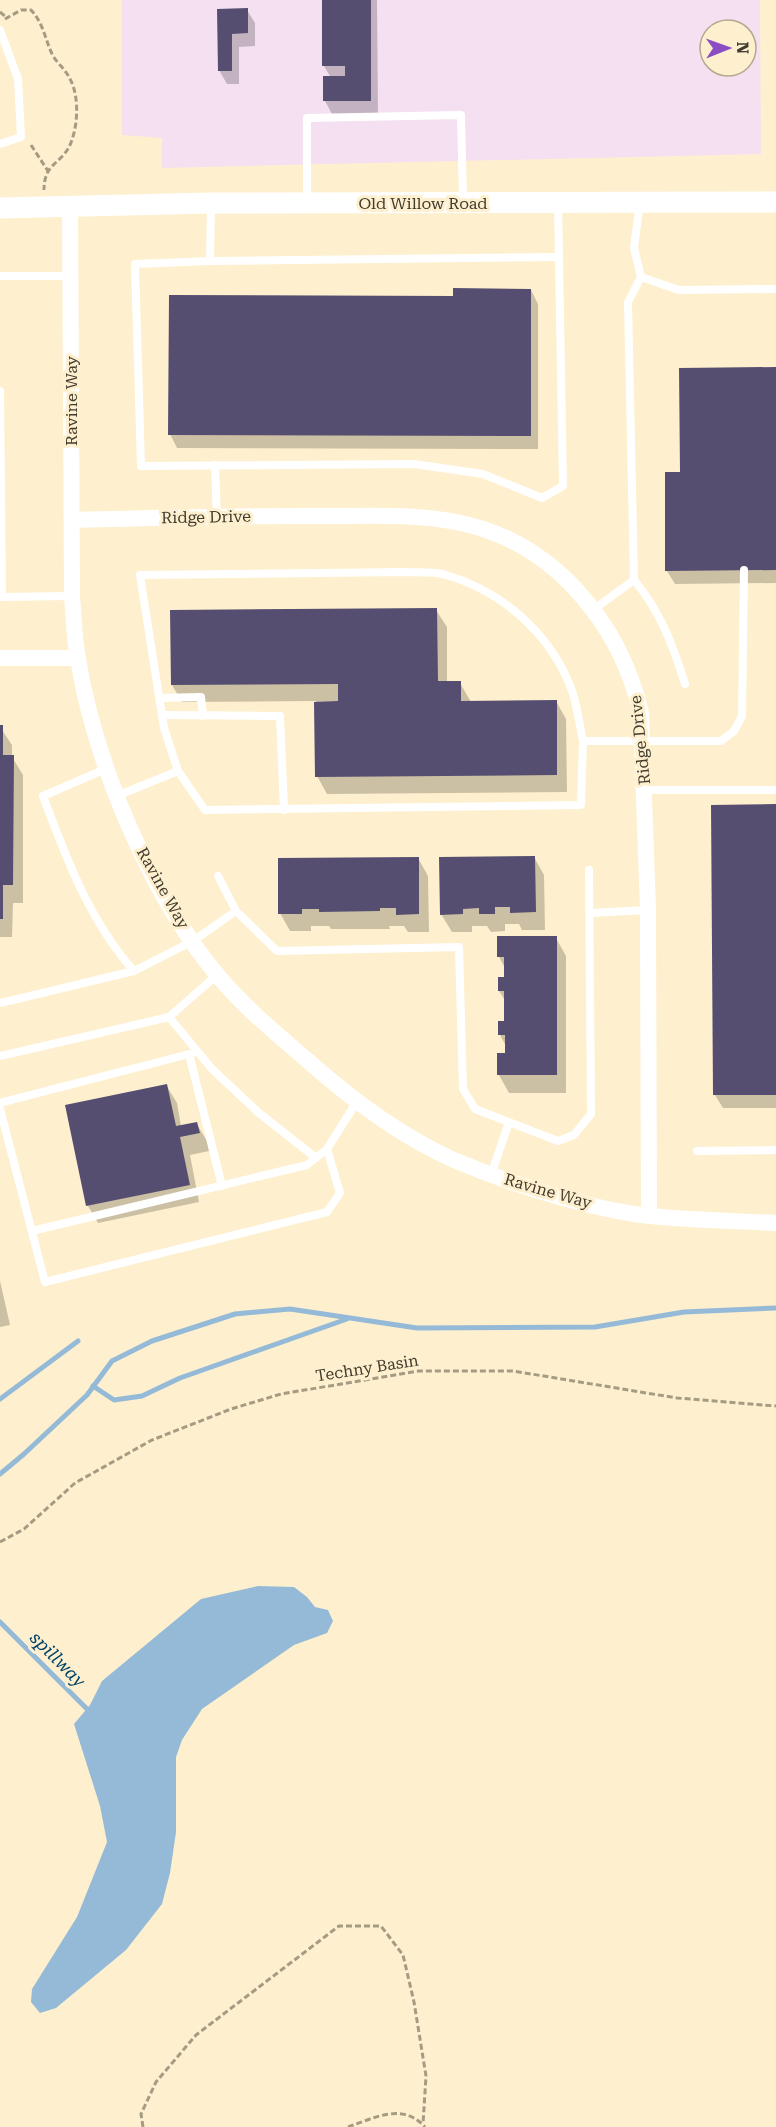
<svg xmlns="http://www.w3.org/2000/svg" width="776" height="2127" viewBox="0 0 776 2127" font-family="'Roboto Serif',serif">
  <rect width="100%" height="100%" fill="#fef0ce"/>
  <path fill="#f4e0f0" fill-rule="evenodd" d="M122,0H760L761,154L162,168V138L122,135ZM710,30H746V66H710Z"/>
  <path fill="#95bad7" d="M258,1586L294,1587L307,1597L315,1607L328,1610L333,1621L327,1633L294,1645L202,1709L182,1740L176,1757V1832L170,1873L162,1904L126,1950L56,2008L40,2013L31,2002L32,1989L77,1917L107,1842L100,1806L74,1724L90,1705L102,1681L201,1599Z"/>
  <g fill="#0003">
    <path d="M323,0H377L378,114H332L325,101L331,78L324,66Z"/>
    <path d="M218,10H247L255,23V46L239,47V84H227L219,70Z"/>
    <path d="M531,290L538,304V449L177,448L170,434L455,297Z"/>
    <path d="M776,369V583L675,584L667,571L682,473Z"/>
    <path d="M436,610L447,627V683H460L471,702L556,701L566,719L567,792L327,794L317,776L316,701L182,702L172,685Z"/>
    <path d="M0,727L12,745V757L23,775V903H13L12,937H0Z"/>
    <path d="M776,806V1108H723L715,1095Z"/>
    <path d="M534,857L544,875L545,930H522L519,924H505V931L491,932L487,926H472V932H452L441,914Z"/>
    <path d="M418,858L428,876L429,932H408L404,926H389L390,929H331L329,926H311V931H290L280,913Z"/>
    <path d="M499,938H556L566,956V1093H509L499,1075V1055L506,1054V1046L500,1035L506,1023V1002L499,991L505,978V968L499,957Z"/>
    <path d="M166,1085L177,1103L181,1126L196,1123L207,1141L209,1151L190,1155L199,1202L98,1223L88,1206L67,1106Z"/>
    <path d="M0,1281L10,1325L0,1327Z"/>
  </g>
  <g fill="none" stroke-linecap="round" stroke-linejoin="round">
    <g stroke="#95bad7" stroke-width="5">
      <path d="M93,1386L114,1400L142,1396L180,1378L347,1319"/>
      <path d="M0,1399L78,1341"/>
      <path d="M0,1474L24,1454L87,1395L112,1361L152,1341L235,1314L290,1309L417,1328L595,1327L684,1312L776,1308"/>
      <path d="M0,1622L90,1712"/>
    </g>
  </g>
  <g fill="#564e71">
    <path d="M322,0H371V101H323V76H345V66H322Z"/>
    <path d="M248,8V33L232,34V71H218L217,9Z"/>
    <path d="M453,288L531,289V436L168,435L169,295L453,296Z"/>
    <path d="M776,367V570L665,571V472H680L679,368Z"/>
    <path d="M437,608L438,681H461V701L557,700V775L315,777L314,702L338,701V684L171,685L170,610Z"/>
    <path d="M0,725H3V755H14L13,885H3V919H0Z"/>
    <path d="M776,804V1095H713L711,805Z"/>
    <path d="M535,856L536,912L510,913V907H495V914H479V908L463,909V914L440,915L439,857Z"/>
    <path d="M419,857V914L396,915V908H380V911L319,912V909H302V914H278V858Z"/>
    <path d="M497,936H557V1075H497V1053H505V1035H498V1021H504V991H498V977H504V957H497Z"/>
    <path d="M167,1084L176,1126L197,1122L200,1133L180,1137L190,1185L86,1206L65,1105Z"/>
  </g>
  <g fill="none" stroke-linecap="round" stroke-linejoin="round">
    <g stroke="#a59b83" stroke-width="3" stroke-dasharray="6 3" stroke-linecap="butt">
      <path d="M0,12L6,17"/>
      <path d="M5,19L21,10H31C44,24 45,40 53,56C58,64 66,70 70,79C80,97 78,129 69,147C59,165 44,164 44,190"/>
      <path d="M31,145L48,171"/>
      <path d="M0,1542L24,1529L75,1483L152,1440L231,1409L281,1394L419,1371H513L677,1398L776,1406"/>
      <path d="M143,2127L141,2114L156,2082L196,2035L339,1926H381L403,1955L414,2002L426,2076L423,2124"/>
      <path d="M348,2127C374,2118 403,2102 425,2127"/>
    </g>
    <g stroke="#fff" stroke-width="8">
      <path d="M0,30L18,79L21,137L0,144"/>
      <path d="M640,202L634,248L641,277L679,290L776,289"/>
      <path d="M211,203L210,261L135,264L141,466L414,464L483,474L542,498L563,486L558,202"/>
      <path d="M307,203V118L461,115L463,202"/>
      <path d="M210,261L559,257"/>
      <path d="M0,276H70"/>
      <path d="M0,391L2,597"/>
      <path d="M215,465L217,516"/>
      <path d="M634,580C660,611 673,645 685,684"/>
      <path d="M0,597L72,596"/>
      <path d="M594,609L634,580L628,302L641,277"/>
      <path d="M159,698L201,697L203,716"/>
      <path d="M162,715L280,716L284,810"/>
      <path d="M108,768L43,796C66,858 90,922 134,971"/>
      <path d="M178,771L164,728L140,575L405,572C418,573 434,571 446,575C501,591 547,631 569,683C577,701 579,723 583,741"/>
      <path d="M645,790H776"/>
      <path d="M119,795L178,771L205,810L581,805L583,741H721L734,731L742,716L744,570"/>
      <path d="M236,911L277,951L459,947L463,1089L475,1109L558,1141L574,1135L591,1114L589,870"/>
      <path d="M590,913L648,910"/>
      <path d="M217,975L169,1017L212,1069L259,1113L316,1158"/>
      <path d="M0,1003L134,971L193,941L236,911L218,876"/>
      <path d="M189,1054L222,1186"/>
      <path d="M0,1056L169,1017"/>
      <path d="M0,1103L197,1052"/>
      <path d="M0,1109L45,1282L327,1212L340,1193L327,1149"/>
      <path d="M697,1151L776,1150"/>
      <path d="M491,1175L509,1122"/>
      <path d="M32,1231L307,1165L327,1149L356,1103"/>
    </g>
    <g stroke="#fff" stroke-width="16">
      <path d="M70,206L72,596C74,617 74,638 78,659C95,763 151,897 219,977C245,1008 277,1034 307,1060C351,1099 400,1136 454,1160C508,1183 592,1210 650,1216C692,1220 734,1221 776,1223"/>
      <path d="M72,520C149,518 226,516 303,516C354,517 410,512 461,523C554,543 620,623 641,713L648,910L649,1216"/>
      <path d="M0,658H77"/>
    </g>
    <path stroke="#fff" stroke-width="21" d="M0,208L211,203L776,202"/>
  </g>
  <g text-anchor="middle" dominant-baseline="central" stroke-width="6" stroke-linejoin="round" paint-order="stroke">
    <g font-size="16" fill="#423c2f" stroke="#fef0ce">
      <text x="423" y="203">Old Willow Road</text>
      <text transform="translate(71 401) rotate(-90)">Ravine Way</text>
      <text transform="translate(206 517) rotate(-1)">Ridge Drive</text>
      <text transform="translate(640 740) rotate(-96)">Ridge Drive</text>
      <text transform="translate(163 888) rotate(61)">Ravine Way</text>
      <text transform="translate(548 1191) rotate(16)">Ravine Way</text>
      <text transform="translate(367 1368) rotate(-9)">Techny Basin</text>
    </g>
    <g font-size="18" font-style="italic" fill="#004267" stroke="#fef0ce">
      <text transform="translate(58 1659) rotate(45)">spillway</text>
    </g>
  </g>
  <g transform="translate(728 48) rotate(89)"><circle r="28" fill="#fef0ce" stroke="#b3a88e" stroke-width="1.5"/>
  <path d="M0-4.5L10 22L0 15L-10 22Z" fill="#8b4dc3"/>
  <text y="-9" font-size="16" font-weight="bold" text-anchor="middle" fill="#423c2f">N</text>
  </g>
</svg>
